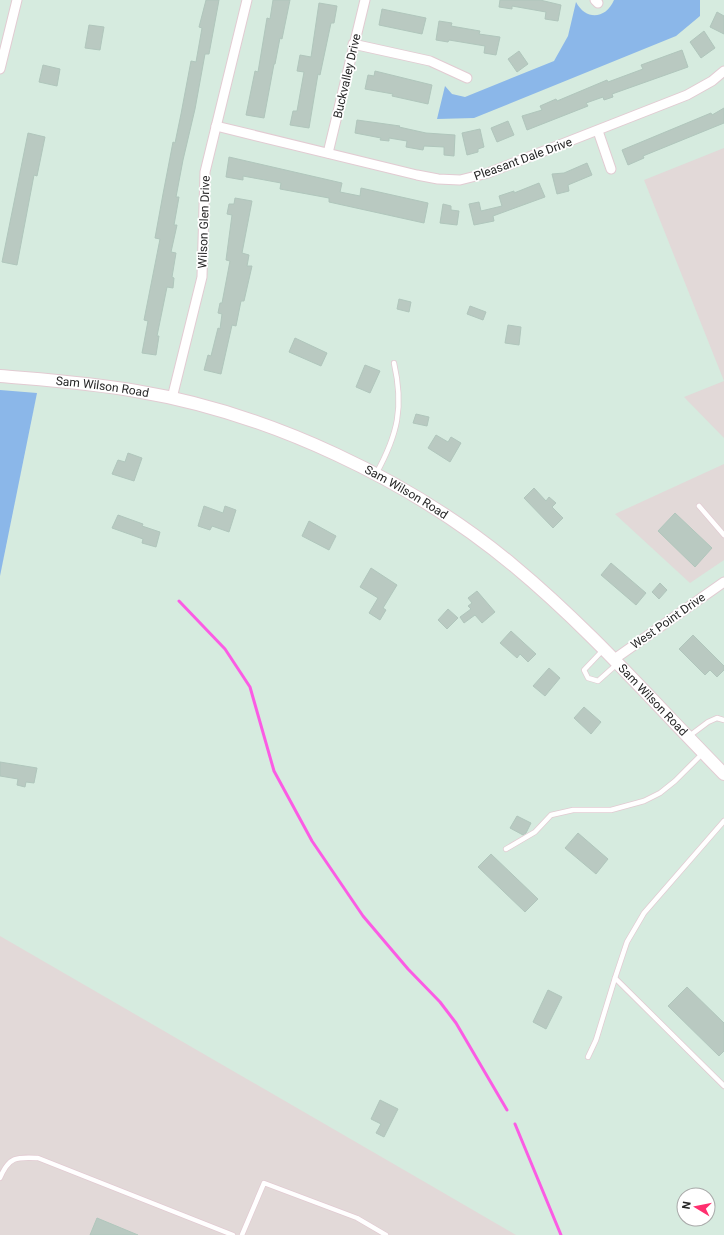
<svg xmlns="http://www.w3.org/2000/svg" width="724" height="1235" viewBox="0 0 724 1235" font-family="Roboto,sans-serif">
  <rect width="100%" height="100%" fill="#d6ebdf"/>
  <g fill="#e2d9d8">
    <path d="M724,148V381L644,180Z"/>
    <path d="M724,381V438L684,397Z"/>
    <path d="M724,464V560L690,583L615,514Z"/>
    <path d="M0,936L430,1185L516,1235H0Z"/>
  </g>
  <g fill="#8bb7e9">
    <path d="M614,0H700V16L676,36L474,118L437,119L445,86L452,94L465,97L554,61L568,36L576,2C586,21 606,19 614,0Z"/>
    <path d="M0,390L37,393L0,576Z"/>
  </g>
  <g fill="none" stroke-linecap="round" stroke-linejoin="round">
    <g stroke="#fb5ce4" stroke-width="3">
      <path d="M179,601L225,649L250,687L274,771L312,841L363,916L408,969L440,1002L456,1023L507,1110"/>
      <path d="M515,1124L561,1235"/>
    </g>
  </g>
  <g fill="#b9c9c1" stroke="#b0c6bc">
    <path d="M206,0H219L209,54H205L195,109L183,160L176,197H179L174,225H177L171,252L176,253L172,277L174,278L173,288L167,287L157,336H159L156,355L142,353L148,321L144,320L160,239L155,238L163,194L173,142L175,143L181,114L191,61L196,62L202,28L199,27Z"/>
    <path d="M273,0H290L282,39L280,38L275,64H274L264,118L246,115L255,71L258,72L267,18L270,19Z"/>
    <path d="M500,0H540L561,5L558,21L545,19L546,12L512,6V9L499,7Z"/>
    <path d="M319,3L337,6L334,23H331L320,75L318,74L309,128L290,125L293,111H297L304,72L297,71L300,55L311,57Z"/>
    <path d="M382,9L426,18L422,34L379,25Z"/>
    <path d="M717,12L724,16V34L710,27Z"/>
    <path d="M439,21L452,23L451,26L480,31L479,34L500,37L496,55L484,53L485,46L449,40L448,42L436,40Z"/>
    <path d="M89,25L104,27L100,50L85,48Z"/>
    <path d="M704,31L715,48L701,58L690,42Z"/>
    <path d="M682,50L688,67L612,94L613,97L604,100L603,97L586,103L588,106L527,130L522,116L542,110L540,106L556,99L557,101L607,80L608,82L643,69L641,65Z"/>
    <path d="M519,51L528,64L517,72L508,59Z"/>
    <path d="M43,65L60,69L57,86L39,82Z"/>
    <path d="M375,71L432,85L428,104L392,96L393,94L365,89L368,75L374,76Z"/>
    <path d="M724,108V123L643,156L644,158L628,165L622,150L711,113L712,115Z"/>
    <path d="M357,120L400,126L399,127L426,133L455,135L454,156L444,155V147L424,146L423,150L406,147L407,141L389,138V141L380,140L381,138L355,133Z"/>
    <path d="M508,121L514,135L497,142L491,128Z"/>
    <path d="M480,129L484,147L478,149V152L467,155L462,133Z"/>
    <path d="M28,133L45,137L37,176L34,175L17,265L2,262Z"/>
    <path d="M229,157L342,183L340,192L360,196L361,188L428,203L424,223L329,202V198L280,189L281,183L243,176V180L226,177Z"/>
    <path d="M587,163L592,175L568,185L569,191L557,194L552,174L564,173Z"/>
    <path d="M539,183L545,197L493,216L494,221L474,225L469,204L479,202L481,211L502,206L499,196L514,191V193Z"/>
    <path d="M235,198L252,201L242,253L249,255L247,266H252L244,301H241L236,326L232,325L221,374L204,370L208,355L211,356L218,328L220,329L222,314L218,313L220,303H222L230,261L226,260L232,215L227,214L229,204H234Z"/>
    <path d="M443,204L451,206V210L459,211L457,225L440,223Z"/>
    <path d="M399,299L411,302L409,312L397,309Z"/>
    <path d="M470,306L486,312L483,320L467,314Z"/>
    <path d="M508,325L521,327L519,345L505,343Z"/>
    <path d="M295,338L327,353L321,366L289,352Z"/>
    <path d="M365,365L380,371L370,393L356,387Z"/>
    <path d="M416,414L429,417L427,426L413,423Z"/>
    <path d="M436,435L448,442L451,437L461,443L450,462L428,448Z"/>
    <path d="M128,453L142,458L134,481L112,474L118,460L125,462Z"/>
    <path d="M534,488L546,501L549,497L556,503L552,507L563,518L553,528L524,498Z"/>
    <path d="M204,506L223,513L225,506L236,510L229,532L212,526L210,530L198,526Z"/>
    <path d="M675,513L712,548L695,567L658,531Z"/>
    <path d="M118,515L143,524L142,526L160,532L156,547L142,543L143,539L112,528Z"/>
    <path d="M309,521L336,536L329,550L302,536Z"/>
    <path d="M611,563L646,593L636,605L601,575Z"/>
    <path d="M371,568L397,585L383,608L386,610L380,620L369,613L378,598L360,587Z"/>
    <path d="M660,583L667,590L659,599L652,592Z"/>
    <path d="M477,591L495,612L482,623L475,615L464,623L460,617L471,609L468,606L472,603L468,598Z"/>
    <path d="M448,609L458,618L447,629L438,620Z"/>
    <path d="M511,631L536,654L528,662L520,654L517,658L500,643Z"/>
    <path d="M693,635L724,666V670L717,677L710,670L705,675L679,649Z"/>
    <path d="M549,668L560,678L545,696L533,686Z"/>
    <path d="M584,707L601,722L591,734L574,718Z"/>
    <path d="M0,762L37,768L34,783L26,782L25,787L17,785L18,779L0,776Z"/>
    <path d="M517,816L531,823L526,833L523,835L510,828Z"/>
    <path d="M578,833L608,859L596,874L565,848Z"/>
    <path d="M491,854L538,899L525,912L478,867Z"/>
    <path d="M687,987L724,1023V1051L719,1056L668,1006Z"/>
    <path d="M548,990L562,997L546,1029L533,1022Z"/>
    <path d="M380,1100L398,1109L384,1137L376,1133L381,1124L371,1119Z"/>
    <path d="M97,1218L138,1235H90Z"/>
  </g>
  <g fill="none" stroke-linecap="round" stroke-linejoin="round">
    <g stroke="#e2cbd2" stroke-width="6">
      <g id="lane">
        <path d="M376,474C398,434 404,407 394,363"/>
        <path d="M699,506L724,535"/>
        <path d="M603,650L584,670L588,678L598,681L617,664"/>
        <path d="M688,737L708,722L717,718L724,720"/>
        <path d="M724,821L644,913L627,942L615,978L724,1086"/>
        <path d="M506,849L535,832L551,815L573,810H611L644,801L660,793L675,781L703,753"/>
        <path d="M588,1057L596,1040L615,978"/>
        <path d="M0,1178C9,1156 17,1157 38,1158L233,1235"/>
        <path d="M242,1235L264,1183L357,1218L386,1235"/>
      </g>
    </g>
    <g stroke="#e2cbd2" stroke-width="11">
      <g id="street">
        <path d="M595,0L598,3"/>
        <path d="M353,44L430,61L467,78"/>
        <path d="M0,69L17,0"/>
        <path d="M216,126L417,175L438,179L460,180L488,173L687,95L712,81L724,71"/>
        <path d="M598,131L611,169"/>
        <path d="M328,153L365,0"/>
        <path d="M172,398L202,277L205,172L247,0"/>
        <path d="M613,660L724,582"/>
      </g>
    </g>
    <g stroke="#e2cbd2" stroke-width="14">
      <g id="secondary">
        <path id="s1" d="M0,376C46,380 91,383 136,391C269,413 411,480 514,566C590,629 655,704 724,774"/>
      </g>
    </g>
    <use href="#lane" stroke="#fff" stroke-width="4.5"/>
    <use href="#street" stroke="#fff" stroke-width="9"/>
    <use href="#secondary" stroke="#fff" stroke-width="12"/>
  </g>
  <g text-anchor="middle" dominant-baseline="central" stroke-width="3.5" stroke-linejoin="round" paint-order="stroke">
    <g font-size="12" fill="#272727" stroke="#fff">
      <text transform="translate(347 76) rotate(-77)">Buckvalley Drive</text>
      <text transform="translate(523 159) rotate(-20)">Pleasant Dale Drive</text>
      <text transform="translate(204 222) rotate(-88)">Wilson Glen Drive</text>
      <text stroke="none"><textPath href="#s1" startOffset="103">Sam Wilson Road</textPath></text>
      <text stroke="none"><textPath href="#s1" startOffset="427">Sam Wilson Road</textPath></text>
      <text transform="translate(668 621) rotate(-35)">West Point Drive</text>
      <text stroke="none"><textPath href="#s1" startOffset="751">Sam Wilson Road</textPath></text>
    </g>
  </g>
  <g transform="translate(696 1207) rotate(280)"><circle r="19" fill="#ffffff" stroke="#a9a9a9"/>
  <path d="M0-3L7 15L0 10L-7 15Z" fill="#ff2f6f"/>
  <text y="-6" font-size="11" font-weight="bold" text-anchor="middle" fill="#272727">N</text>
  </g>
</svg>
